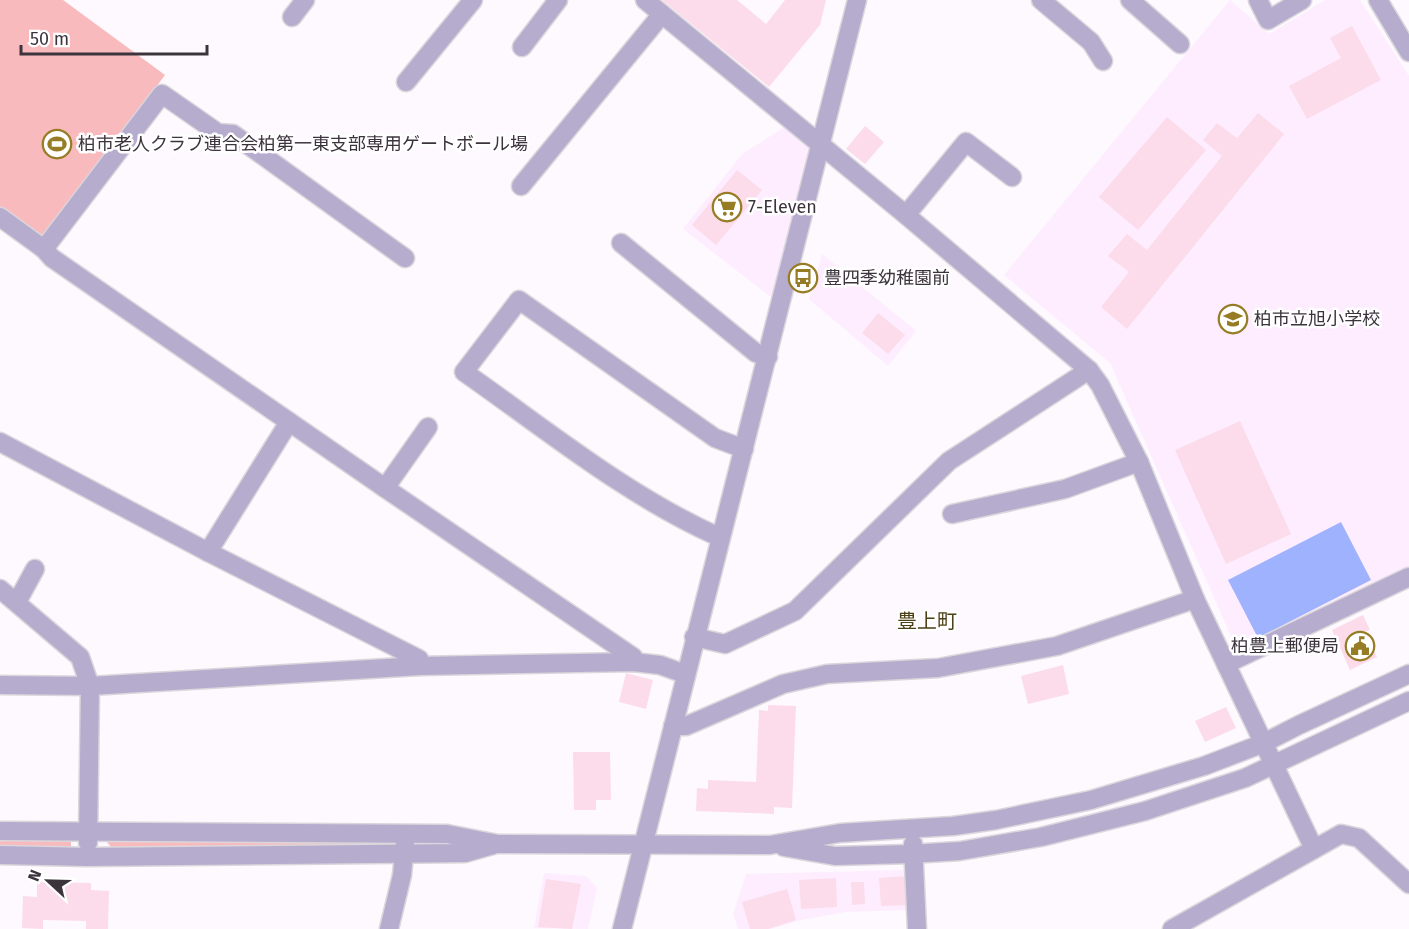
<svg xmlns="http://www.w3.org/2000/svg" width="1409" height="929" viewBox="0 0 1409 929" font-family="'Fira Sans','Noto Sans JP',sans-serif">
  <rect width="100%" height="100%" fill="#fdf9fe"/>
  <g fill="#feedff">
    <path d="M1230,0L1269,34L1325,0H1360L1409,76V568L1251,643L1231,636L1110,363L1004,275Z"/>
    <path d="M788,125L812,142L772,298L683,229L742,154Z"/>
    <path d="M822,254L916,331L888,366L809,299Z"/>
    <path d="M906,870L910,910L845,912L801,920L771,929H738L733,914L746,874Z"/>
    <path d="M544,873L586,876L597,888L588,929L534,928Z"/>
  </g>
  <g fill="#f9babd">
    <path d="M0,0H63L165,75L41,243L0,212Z"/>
    <path d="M66,838L71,841V846L66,848H0V839Z"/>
    <path d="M110,839L388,840V846L381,847H111L107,842Z"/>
  </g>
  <path fill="#9fb2fd" d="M1341,522L1371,580L1258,638L1228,580Z"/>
  <g fill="#fcdcea">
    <path d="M662,0H737L766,24L785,0H826L820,25L769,87Z"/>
    <path d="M1352,26L1381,80L1307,119L1289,86L1341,58L1330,38Z"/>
    <path d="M1258,113L1284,134L1127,329L1101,307L1129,272L1108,256L1127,234L1147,250L1222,156L1203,140L1217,123L1237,138Z"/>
    <path d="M1167,117L1206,150L1138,230L1099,197Z"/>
    <path d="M865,126L884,142L865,164L846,149Z"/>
    <path d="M737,170L762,190L716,245L692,225Z"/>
    <path d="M878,313L905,335L888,354L862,333Z"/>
    <path d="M1240,421L1291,534L1226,564L1175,450Z"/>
    <path d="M1363,615L1370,630L1365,632L1377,657L1350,670L1332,630Z"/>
    <path d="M1063,665L1069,694L1028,704L1021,676Z"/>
    <path d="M626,673L653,680L646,709L619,702Z"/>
    <path d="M768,705L796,706L792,808L774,807V814L696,811L697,788L708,789V780L756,782L759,710L768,711Z"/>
    <path d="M1226,707L1236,728L1205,742L1195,721Z"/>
    <path d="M573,752H610L611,800H596V810H574Z"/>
    <path d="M906,876L908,905L881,906L879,878Z"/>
    <path d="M836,878L837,907L801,909L799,880Z"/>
    <path d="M546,879L581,884L572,929L538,927Z"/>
    <path d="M37,882L91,883V890L109,891L108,929H86V921L43,920V929L22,928L23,896L37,897Z"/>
    <path d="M851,882H864L865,904L852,905Z"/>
    <path d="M787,889L796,920L768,929H750L742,902Z"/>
  </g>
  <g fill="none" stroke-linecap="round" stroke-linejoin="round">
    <g stroke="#dad6db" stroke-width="21">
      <g id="minor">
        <path d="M645,0L906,215L1089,370L1100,385L1139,462L1195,599L1314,849"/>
        <path d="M1041,0L1091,42L1103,61"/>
        <path d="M1130,0L1180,44"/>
        <path d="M1258,0L1268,20L1302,0"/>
        <path d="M1378,0L1409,52"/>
        <path d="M292,17L305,0"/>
        <path d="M522,47L558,0"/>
        <path d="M406,82L473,0"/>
        <path d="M521,186L662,14"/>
        <path d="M906,215L966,142L1012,177"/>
        <path d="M0,217L44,249L52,258L385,488L633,657V662"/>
        <path d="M621,243L756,353L768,357"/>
        <path d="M44,249L162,94L218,133L233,134L405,258"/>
        <path d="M0,442L208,552L419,659L420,666"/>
        <path d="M385,488L428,427"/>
        <path d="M952,514L1065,489L1139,462"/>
        <path d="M719,537C627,496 547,430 464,372L519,300L715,438L744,449"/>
        <path d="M208,552L289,422"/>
        <path d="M0,589L80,657L90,686L88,843"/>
        <path d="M17,602L35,569"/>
        <path d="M694,637L725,644L795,611L949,461L1089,370"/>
        <path d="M1226,664L1409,577"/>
        <path d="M0,685L90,686L420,666L633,662L660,665L685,674"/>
        <path d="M673,726H686L783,684L827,674L938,668L1057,646L1195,599"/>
        <path d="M0,831L447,834L498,844L770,845L840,833L953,826L996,820L1091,800L1204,766L1264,743L1299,725L1409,674"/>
        <path d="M913,844L917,929"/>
        <path d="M784,847L835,856L910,854L960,851L1041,837L1145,811L1245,778L1409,701"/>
        <path d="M0,855L88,857L465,853L493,845"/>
        <path d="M389,929L402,875L405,843"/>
        <path d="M622,929C698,619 779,310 857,0"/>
        <path d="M1172,929L1341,834L1359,838L1409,884"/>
      </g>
    </g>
    <use href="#minor" stroke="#b6acce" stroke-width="18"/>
  </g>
  <defs>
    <g id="stadium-ring" transform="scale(1.5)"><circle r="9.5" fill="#fff" stroke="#967c24" stroke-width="1.5"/><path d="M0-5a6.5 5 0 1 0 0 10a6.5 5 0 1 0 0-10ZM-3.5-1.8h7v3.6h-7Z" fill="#967c24"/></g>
    <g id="supermarket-ring" transform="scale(1.5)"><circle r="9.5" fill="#fff" stroke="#967c24" stroke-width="1.5"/><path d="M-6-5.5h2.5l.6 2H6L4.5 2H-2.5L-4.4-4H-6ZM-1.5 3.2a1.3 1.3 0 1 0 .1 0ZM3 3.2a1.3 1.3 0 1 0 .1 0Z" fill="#967c24"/></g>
    <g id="bus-ring" transform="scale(1.5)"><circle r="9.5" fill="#fff" stroke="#967c24" stroke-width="1.5"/><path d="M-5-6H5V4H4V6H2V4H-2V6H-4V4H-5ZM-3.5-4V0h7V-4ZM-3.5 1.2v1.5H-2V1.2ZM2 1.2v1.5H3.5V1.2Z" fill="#967c24"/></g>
    <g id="school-ring" transform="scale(1.5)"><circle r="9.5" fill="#fff" stroke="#967c24" stroke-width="1.5"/><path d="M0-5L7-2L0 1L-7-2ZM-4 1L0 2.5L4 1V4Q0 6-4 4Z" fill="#967c24"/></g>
    <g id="civic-ring" transform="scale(1.5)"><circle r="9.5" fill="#fff" stroke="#967c24" stroke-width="1.5"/><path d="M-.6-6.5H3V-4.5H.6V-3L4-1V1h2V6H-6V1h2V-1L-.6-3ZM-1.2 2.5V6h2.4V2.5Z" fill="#967c24"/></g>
  </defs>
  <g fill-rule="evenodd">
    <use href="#stadium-ring" x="57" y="144"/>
    <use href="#supermarket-ring" x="727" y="207"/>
    <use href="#bus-ring" x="803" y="278"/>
    <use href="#school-ring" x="1233" y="319"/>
    <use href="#civic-ring" x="1360" y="646"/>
  </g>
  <g text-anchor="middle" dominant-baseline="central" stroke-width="5" stroke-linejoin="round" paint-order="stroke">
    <g font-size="18" fill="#3c343d" stroke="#fff" text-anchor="start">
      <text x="78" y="144">柏市老人クラブ連合会柏第一東支部専用ゲートボール場</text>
      <text x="748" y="207">7-Eleven</text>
      <text x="824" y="278">豊四季幼稚園前</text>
      <text x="1254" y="319">柏市立旭小学校</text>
      <text x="1339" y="646" text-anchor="end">柏豊上郵便局</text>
    </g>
    <g font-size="20" fill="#4c4017" stroke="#fff">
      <text x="927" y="621">豊上町</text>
    </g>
  </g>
  <g transform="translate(48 881) rotate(292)" stroke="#ffffff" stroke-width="4.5" paint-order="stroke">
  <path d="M0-4.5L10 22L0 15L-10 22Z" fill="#3c343d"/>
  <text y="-9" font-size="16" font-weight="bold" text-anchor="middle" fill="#3c343d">N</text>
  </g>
  <path d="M21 45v9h186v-9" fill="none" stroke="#3c343d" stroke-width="3"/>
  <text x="30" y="45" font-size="18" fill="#3c343d" stroke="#ffffff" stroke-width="4.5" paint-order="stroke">50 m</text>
</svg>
